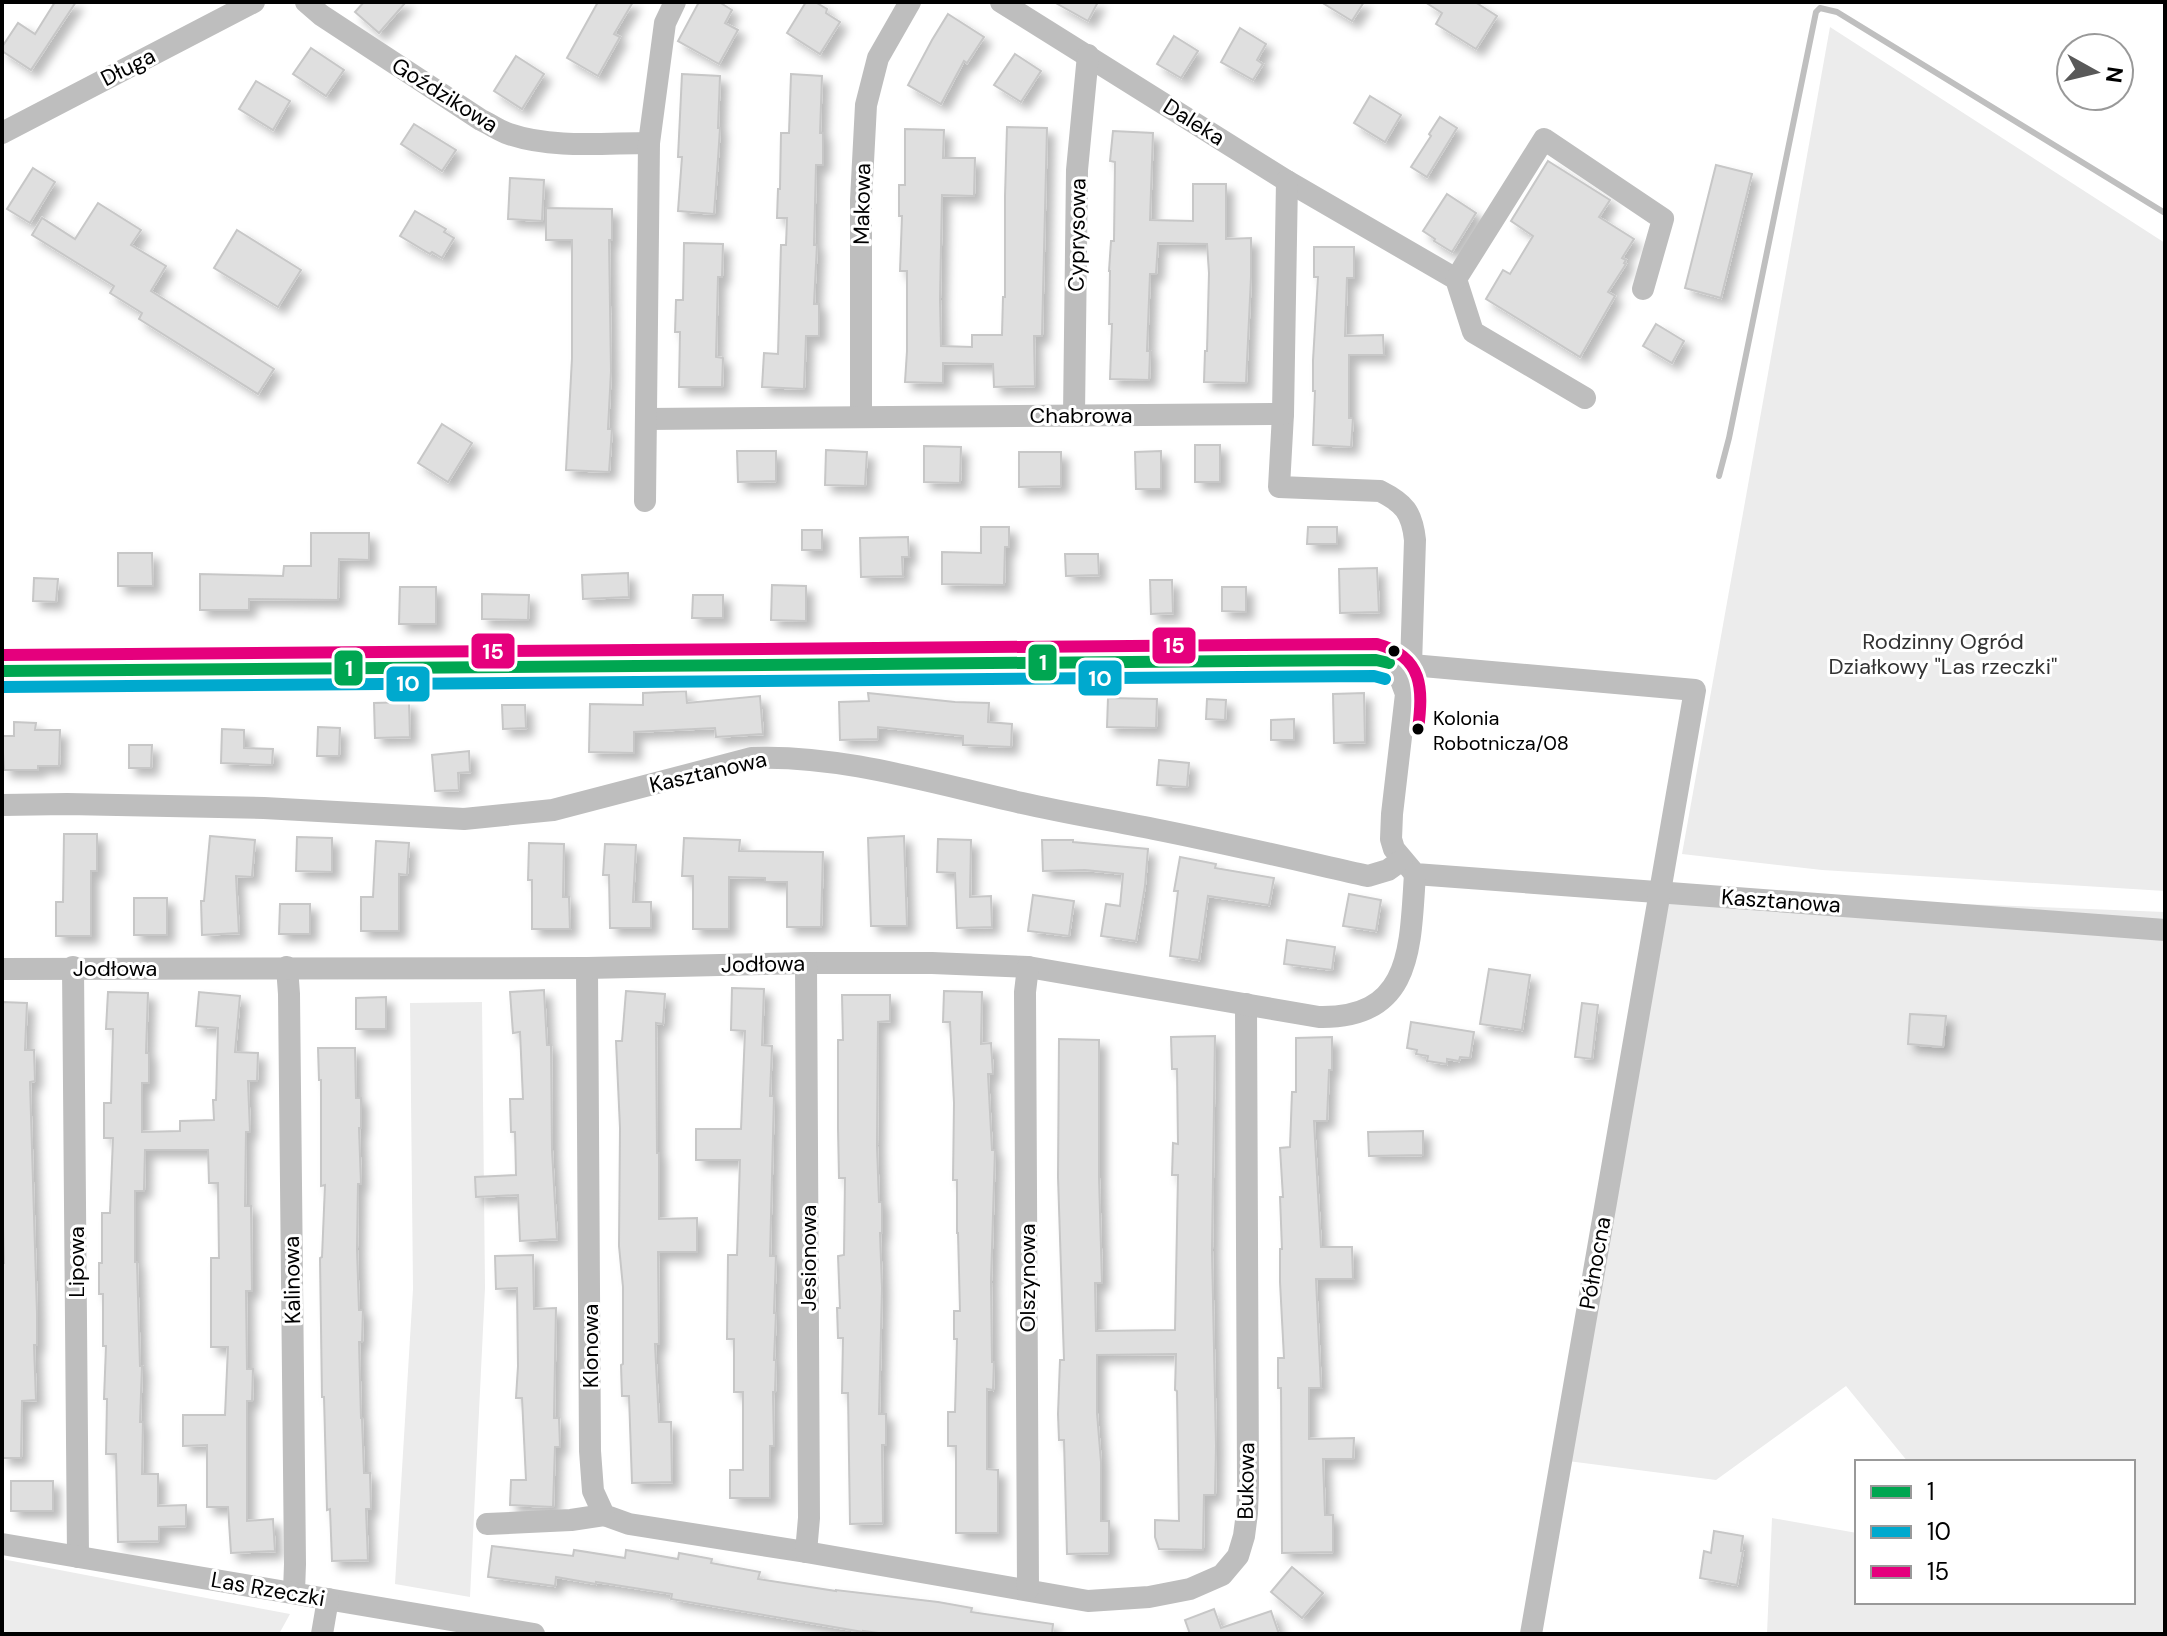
<svg xmlns="http://www.w3.org/2000/svg" width="2167" height="1636" viewBox="0 0 2167 1636" font-family="'DM Sans',sans-serif">
  <defs>
    <filter id="shadow"><feDropShadow dx="7" dy="7" stdDeviation="4" flood-color="#0004"/></filter>
  </defs>
  <rect width="100%" height="100%" fill="#fff"/>
  <g fill="#ececec">
    <path d="M1830,27L2165,243V891L1822,870L1682,854Z"/>
    <path d="M1659,892L2165,912V1634H1767L1772,1518L1857,1533V1602H2133V1462H1908L1846,1386L1716,1480L1560,1460Z"/>
    <path d="M482,1002L485,1288L470,1597L395,1584L413,1289L410,1003Z"/>
    <path d="M2,1559L290,1614L279,1634H2Z"/>
  </g>
  <g fill="none" stroke-linecap="round" stroke-linejoin="round">
    <path stroke="#bfbfbf" stroke-width="6" d="M1719,476L1729,438L1816,12L1820,8L1837,12L2165,213"/>
  </g>
  <g fill="#dfdfdf" stroke="#c7c7c7" stroke-width="2" filter="url(#shadow)">
    <path d="M55,2H76L31,70L2,51V47L18,23L35,34Z"/>
    <path d="M364,2H406L379,33L355,12Z"/>
    <path d="M598,2H633L614,34L620,37L598,76L567,58Z"/>
    <path d="M699,2H719L732,10L725,23L738,30L719,64L678,41Z"/>
    <path d="M806,2H815L827,9L826,13L840,22L820,54L787,33Z"/>
    <path d="M1054,2H1098L1088,21Z"/>
    <path d="M1321,2H1364L1352,21Z"/>
    <path d="M1425,2H1475L1497,16L1476,49L1436,24L1442,13Z"/>
    <path d="M948,14L984,37L967,63L964,61L941,104L908,85L932,40Z"/>
    <path d="M1240,28L1266,44L1257,60L1263,64L1253,80L1221,62Z"/>
    <path d="M1174,36L1198,51L1181,78L1157,64Z"/>
    <path d="M311,48L344,70L326,96L293,74Z"/>
    <path d="M1015,54L1041,71L1021,102L994,85Z"/>
    <path d="M516,56L544,74L522,109L494,91Z"/>
    <path d="M682,74L720,76L718,128H720L718,159L714,214L678,211L682,157H678Z"/>
    <path d="M791,74L822,76L820,133H823V165H816L814,245H817L814,304H819V336H806L804,389L762,387L764,353L778,354L781,245H786L787,218H777L778,189H780L781,133H789Z"/>
    <path d="M256,81L290,101L273,130L239,109Z"/>
    <path d="M1370,96L1401,115L1385,142L1354,123Z"/>
    <path d="M1440,117L1457,128L1427,177L1411,167L1431,136L1429,134Z"/>
    <path d="M414,124L456,150L442,171L401,144Z"/>
    <path d="M1007,127L1047,128L1042,336H1034L1035,386L994,387L993,364L943,363V383L905,382L907,351V271H900L902,216H899V185H905V129L944,130L943,158H975L974,196L942,195L940,299L941,346L972,347V335H1002L1003,297H1005V196Z"/>
    <path d="M1113,131L1153,133L1150,220L1193,221V184H1226V239L1251,238V277L1246,383L1204,382L1205,351H1207L1209,273L1207,244L1158,243L1156,274H1150L1147,351H1150L1149,380L1110,379L1112,324H1109L1110,271H1109L1111,241H1114L1115,162L1110,161Z"/>
    <path d="M1548,161L1610,200L1599,217L1634,239L1622,258L1626,260L1624,263L1626,264L1608,292L1615,296L1580,357L1486,299L1503,270L1510,274L1533,236L1511,221Z"/>
    <path d="M1716,165L1752,174L1721,298L1685,288Z"/>
    <path d="M33,168L55,182L30,223L7,209Z"/>
    <path d="M510,178L544,180L542,221L508,219Z"/>
    <path d="M1447,194L1476,213L1452,252L1434,241L1435,239L1423,231Z"/>
    <path d="M98,203L141,230L131,245L166,266L151,291L274,369L258,394L139,319L142,313L110,293L114,286L32,235L42,218L75,239Z"/>
    <path d="M546,208L612,209V240H609L611,371L608,429H612L609,472L566,470L572,358V240H546Z"/>
    <path d="M415,211L446,229L444,232L454,238L442,258L432,252L430,254L400,236Z"/>
    <path d="M237,230L301,270L278,307L214,268Z"/>
    <path d="M684,243L723,244L722,277H718L716,357L723,358L722,387H679L680,332H675L676,300H683Z"/>
    <path d="M1314,247H1354V278H1347L1345,336L1383,335L1384,355H1349V418H1353L1351,447L1313,445L1315,391H1313V360L1318,277H1314Z"/>
    <path d="M1656,324L1684,341L1672,363L1643,346Z"/>
    <path d="M442,424L472,443L448,482L418,463Z"/>
    <rect x="1195" y="445" width="25" height="37"/>
    <path d="M924,446L961,447L960,483L924,482Z"/>
    <path d="M826,450L867,452L865,486L825,485Z"/>
    <path d="M737,451H776V481L738,482Z"/>
    <path d="M1161,451V489H1136L1135,452Z"/>
    <path d="M1019,452H1061V486L1019,487Z"/>
    <path d="M981,527H1009V547H1005L1004,585L942,584V552L981,553Z"/>
    <path d="M1308,527H1337V544H1307Z"/>
    <rect x="802" y="530" width="20" height="20"/>
    <path d="M311,533H369V560L339,559L338,600L249,599V610H200V574L283,576L284,566H311Z"/>
    <path d="M908,537L909,557H902L903,576L861,577L860,538Z"/>
    <path d="M118,553H152L153,586H118Z"/>
    <path d="M1065,554H1098L1099,575L1066,576Z"/>
    <path d="M1377,568L1379,612L1340,613L1339,569Z"/>
    <path d="M628,573L629,597L583,599L582,575Z"/>
    <path d="M34,578L58,579L56,602L33,601Z"/>
    <path d="M1150,580H1172L1173,613L1151,614Z"/>
    <path d="M772,585L806,586V621L771,620Z"/>
    <path d="M400,587H436V624H399Z"/>
    <path d="M1222,587H1246V612L1222,611Z"/>
    <path d="M482,594L529,595L528,620L482,619Z"/>
    <path d="M693,595H723V618H692Z"/>
    <path d="M686,691L687,703L760,696L763,734L716,737L715,728L634,732V753L589,752L590,704L643,705V693Z"/>
    <path d="M868,693L955,702L989,703L988,722L1012,724L1011,747L963,745V736L878,727V739L840,740L839,702L869,701Z"/>
    <path d="M1364,693L1365,742L1334,743L1333,694Z"/>
    <path d="M1108,698L1157,699L1156,728L1107,727Z"/>
    <path d="M1207,699L1226,700L1225,720L1206,719Z"/>
    <path d="M409,702L410,737L375,738L374,703Z"/>
    <path d="M502,705H525L526,728L503,729Z"/>
    <path d="M1294,719V740H1271V720Z"/>
    <path d="M14,722L36,723L35,730H60L59,766H38V770H4L2,736H14Z"/>
    <path d="M318,727L340,728L339,756H317Z"/>
    <path d="M222,729L244,730V748L273,749L272,765L221,763Z"/>
    <path d="M129,745H152L151,768H129Z"/>
    <path d="M469,751L470,772L458,773L459,790L435,791L432,755Z"/>
    <path d="M1159,760L1189,763L1187,787L1157,785Z"/>
    <path d="M64,834H97V871H91V936H56V902H63Z"/>
    <path d="M210,836L255,840L252,877L236,876L239,933L202,935L201,901H204Z"/>
    <path d="M904,836L907,926H871L868,838Z"/>
    <path d="M297,837L332,838V872L296,871Z"/>
    <path d="M684,838L740,840L739,851L823,852L821,927H787V882H765V878L729,877V929H693V876H682Z"/>
    <path d="M938,839L971,840L970,897L991,896L992,927L957,928L955,873L937,872Z"/>
    <path d="M1042,840H1073V842L1148,849L1145,886L1136,941L1101,936L1106,904L1120,906L1123,874L1085,870L1043,871Z"/>
    <path d="M376,841L409,843L407,875L399,874V931H361V897H373Z"/>
    <path d="M529,843L564,844L563,897H569L570,929H532V880H528Z"/>
    <path d="M605,844L636,845L633,902H651V928H610L609,875H603Z"/>
    <path d="M1180,857L1216,864L1215,868L1274,878L1269,905L1208,896L1199,960L1170,956L1178,891H1174Z"/>
    <path d="M1349,894L1381,900L1376,931L1343,926Z"/>
    <path d="M1033,895L1074,901L1069,936L1028,931Z"/>
    <rect x="134" y="898" width="33" height="37"/>
    <path d="M280,904H310V934H279Z"/>
    <path d="M1287,940L1335,947L1332,970L1284,964Z"/>
    <path d="M1489,969L1530,975L1522,1030L1480,1024Z"/>
    <path d="M732,988L764,989L762,1045L772,1046L770,1096H774L770,1256H776L774,1313H776L774,1360H776L775,1392H773L774,1446H770V1498H730V1470H743V1392H734V1339H727L728,1255H737L740,1160H696V1129H741L745,1031L731,1030Z"/>
    <path d="M544,990L547,1045H551L552,1150L557,1239L520,1241L518,1195L476,1197L475,1177L516,1175L515,1132H511L510,1099H523L520,1032L513,1033L510,992Z"/>
    <path d="M626,991L665,994L663,1024L656,1023L657,1153H659V1219L697,1218V1252H658L659,1344H655L659,1422H671L672,1482L632,1483L629,1396H622L621,1365L623,1364V1287L619,1246L620,1128L616,1041H622Z"/>
    <path d="M944,991L982,992L981,1044L991,1043L993,1074H988L992,1150H995L991,1282L992,1362H994L993,1390L987,1389V1469L998,1470V1533H956V1446H948V1412H955L957,1339H954V1311H960L958,1233H957V1180H953L954,1103L950,1022H943Z"/>
    <path d="M108,992L148,993L146,1053H149V1083H142V1132L180,1131V1121L214,1120L213,1100H216L218,1028L196,1026L199,992L240,996L235,1052L258,1053L257,1081H248L250,1132H246L245,1206H251L252,1291H246L247,1369H253L252,1401H247V1521L273,1519L275,1551L231,1553L228,1507H207V1445L183,1446V1415H225L228,1347H211V1258H219L218,1183H209L208,1150H145L144,1191H135V1262H137L140,1366H142L140,1422H143L142,1474H158V1506L186,1505V1526L159,1527V1541L118,1542L116,1454H106L107,1399H104L106,1346H103V1294H99V1263H102V1213H110L113,1138H104V1103H111L113,1029H106Z"/>
    <path d="M842,995H890V1021L878,1022L877,1146L879,1202H882V1233H880L882,1288L879,1414H886V1445H882L883,1523L850,1524L848,1393H842L843,1338H838L837,1308H840L838,1256L844,1255L845,1178H839L838,1128V1040H843Z"/>
    <path d="M386,997V1029H356V998Z"/>
    <path d="M2,1002L27,1003L25,1050H34L35,1081L30,1082L37,1313V1345H34L36,1400L22,1401L21,1458H2V1263H4L2,1188Z"/>
    <path d="M1582,1003L1598,1005L1592,1059L1575,1057Z"/>
    <path d="M1910,1014L1946,1016L1943,1047L1908,1044Z"/>
    <path d="M1411,1022L1474,1032L1470,1058L1460,1057L1459,1061L1447,1059V1064L1427,1061L1428,1056L1416,1054L1417,1050L1407,1048Z"/>
    <path d="M1215,1036L1212,1250L1216,1446L1215,1495H1204L1203,1550L1159,1549L1155,1537V1520L1179,1521L1177,1391L1175,1390L1176,1354L1097,1355V1413L1101,1462V1521H1109V1553L1067,1554L1064,1440H1059L1058,1414L1060,1360H1064L1058,1177L1059,1039L1099,1040V1177L1102,1283H1095L1096,1331L1175,1330L1178,1175H1172L1173,1143L1178,1144L1177,1069H1172L1171,1037Z"/>
    <path d="M1332,1037V1070H1329L1327,1121H1314L1321,1247H1352L1353,1279H1316L1321,1388H1309V1439L1354,1438L1353,1459H1323L1325,1515H1333V1552L1282,1553L1281,1388H1278V1358H1284L1280,1282V1249H1282L1280,1197H1283L1280,1148L1290,1147L1292,1092H1296V1038Z"/>
    <path d="M318,1048H355L356,1098H361V1128H359L361,1184H358L357,1249L359,1310H363L362,1342H359L361,1418H362L364,1473H370L371,1509H366L368,1560L332,1561L330,1509L327,1510L324,1397H322L320,1258L322,1257L325,1185L321,1186V1080H319Z"/>
    <path d="M1423,1131V1155L1369,1156L1368,1132Z"/>
    <path d="M533,1255L534,1309L556,1308L554,1418H559L560,1447H555L553,1507L510,1505L511,1480H526L522,1398H516L518,1366L517,1288L496,1289L495,1256Z"/>
    <rect x="11" y="1481" width="42" height="30"/>
    <path d="M1714,1531L1743,1536L1741,1551H1743L1737,1585L1700,1578L1704,1551L1711,1553Z"/>
    <path d="M492,1546L573,1556L574,1550L625,1558L626,1550L678,1559L679,1553L712,1559L711,1563L760,1572L758,1579L836,1591V1590L938,1602L972,1608L971,1612L1053,1624L1052,1634H886L863,1631V1632L671,1599L672,1594L596,1582V1584L556,1577L555,1586L488,1577Z"/>
    <path d="M1292,1567L1323,1593L1302,1618L1271,1592Z"/>
    <path d="M1214,1609L1221,1628L1271,1611L1279,1634H1190L1185,1620Z"/>
  </g>
  <g fill="none" stroke-linecap="round" stroke-linejoin="round">
    <g stroke="#bebebe" stroke-width="22">
      <path d="M306,2L321,15L481,120C490,124 500,131 509,134C553,149 604,143 649,143"/>
      <path d="M1001,2L1287,181L1456,279L1473,332L1585,398"/>
      <path d="M2,133L254,2"/>
      <path d="M1456,279L1544,139L1663,219L1643,289"/>
      <path d="M1283,414L1279,487L1380,491C1404,503 1412,512 1415,540L1411,665"/>
      <path d="M1074,415L1077,170L1088,55"/>
      <path d="M861,417V200L866,105L878,58L910,2"/>
      <path d="M646,419L1283,414L1287,181"/>
      <path d="M645,501L649,143L665,23L675,2"/>
      <path d="M1389,663L1397,670L1406,694L1392,814L1391,839L1394,849L1415,874L2165,930"/>
      <path d="M2,671L1376,660L1389,663L1695,690L1531,1634"/>
      <path d="M2,805L67,804L264,808L464,819L553,810L752,758C839,754 936,784 1022,803C1065,813 1110,820 1154,829C1225,843 1297,860 1368,876L1388,870L1402,860"/>
      <path d="M73,967L78,1557"/>
      <path d="M287,967L289,994L295,1564L294,1592"/>
      <path d="M587,968L590,1451L593,1491L604,1515L629,1524L806,1552L1088,1601L1149,1597L1190,1589L1222,1575L1238,1556L1244,1536L1247,1513L1248,1483L1246,1004"/>
      <path d="M2,969L587,968L806,963H932L1028,967L1319,1017C1413,1019 1410,946 1415,874"/>
      <path d="M487,1524L571,1520L604,1515"/>
      <path d="M2,1544L534,1634"/>
      <path d="M806,1552L809,1518L806,963"/>
      <path d="M1028,1589L1025,992L1028,967"/>
      <path d="M322,1634L328,1599"/>
    </g>
    <g stroke="#fff" stroke-width="18">
      <path id="bus-1" d="M2,671L1376,660L1389,663"/>
    </g>
    <g stroke="#fff" stroke-width="18">
      <path id="bus-2" d="M2,687L1374,676L1385,679"/>
    </g>
    <g stroke="#fff" stroke-width="18">
      <path id="bus-3" d="M2,655L1377,644C1424,657 1423,689 1418,730"/>
    </g>
    <use href="#bus-1" stroke="#00a651" stroke-width="12"/>
    <use href="#bus-2" stroke="#00a9ce" stroke-width="12"/>
    <use href="#bus-3" stroke="#e5007d" stroke-width="12"/>
  </g>
  <g fill="#000" stroke="#fff" stroke-width="3">
    <circle cx="1394" cy="651" r="7"/>
    <circle cx="1418" cy="729" r="7"/>
  </g>
  <g text-anchor="middle" dominant-baseline="central" stroke-width="6" stroke-linejoin="round" paint-order="stroke">
    <g font-size="20" fill="#000" stroke="#fff" text-anchor="start">
      <text x="1433" y="718">Kolonia<tspan x="1433" dy="25">Robotnicza/08</tspan></text>
    </g>
    <g font-size="22" fill="#000" stroke="#fff">
      <text transform="translate(128 67) rotate(-27)">Długa</text>
      <text transform="translate(445 95) rotate(32)">Goździkowa</text>
      <text transform="translate(1194 122) rotate(32)">Daleka</text>
      <text transform="translate(862 204) rotate(-89)">Makowa</text>
      <text transform="translate(1077 235) rotate(-89)">Cyprysowa</text>
      <text x="1081" y="415">Chabrowa</text>
      <text transform="translate(708 772) rotate(-13)">Kasztanowa</text>
      <text transform="translate(1781 901) rotate(4)">Kasztanowa</text>
      <text transform="translate(763 964) rotate(-1)">Jodłowa</text>
      <text x="115" y="968">Jodłowa</text>
      <text transform="translate(808 1258) rotate(-90)">Jesionowa</text>
      <text transform="translate(76 1262) rotate(-90)">Lipowa</text>
      <text transform="translate(1595 1263) rotate(-80)">Północna</text>
      <text transform="translate(1027 1278) rotate(-90)">Olszynowa</text>
      <text transform="translate(292 1280) rotate(-91)">Kalinowa</text>
      <text transform="translate(590 1346) rotate(-90)">Klonowa</text>
      <text transform="translate(1246 1481) rotate(-89)">Bukowa</text>
      <text transform="translate(268 1589) rotate(10)">Las Rzeczki</text>
    </g>
    <g font-size="22" fill="#333" stroke="#fff">
      <text x="1943" y="641">Rodzinny Ogród<tspan x="1943" dy="25">Działkowy "Las rzeczki"</tspan></text>
    </g>
  </g>
  <g stroke="#fff" stroke-width="3">
    <rect x="1151" y="626" width="46" height="39" rx="8" fill="#e5007d"/>
    <rect x="470" y="632" width="46" height="38" rx="8" fill="#e5007d"/>
    <rect x="1027" y="643" width="31" height="39" rx="8" fill="#00a651"/>
    <rect x="333" y="649" width="31" height="38" rx="8" fill="#00a651"/>
    <rect x="1077" y="659" width="46" height="38" rx="8" fill="#00a9ce"/>
    <rect x="385" y="665" width="46" height="38" rx="8" fill="#00a9ce"/>
  </g>
  <g font-size="22" text-anchor="middle" font-weight="bold" fill="#fff">
    <text x="1174" y="653">15</text>
    <text x="493" y="659">15</text>
    <text x="1043" y="670">1</text>
    <text x="349" y="676">1</text>
    <text x="1100" y="686">10</text>
    <text x="408" y="691">10</text>
  </g>
  <rect width="2167" height="1636" fill="none" stroke="#000000" stroke-width="8"/>
  <rect x="1855" y="1460" width="280" height="144" fill="#ffffff" stroke="#999999" stroke-width="2"/>
  <rect x="1871" y="1486" width="40" height="12" fill="#00a651" stroke="#999999" stroke-width="2"/>
  <text x="1927" y="1500" font-size="24" fill="#000000">1</text>
  <rect x="1871" y="1526" width="40" height="12" fill="#00a9ce" stroke="#999999" stroke-width="2"/>
  <text x="1927" y="1540" font-size="24" fill="#000000">10</text>
  <rect x="1871" y="1566" width="40" height="12" fill="#e5007d" stroke="#999999" stroke-width="2"/>
  <text x="1927" y="1580" font-size="24" fill="#000000">15</text>
  <g transform="translate(2095 72) rotate(98)"><circle r="38" fill="#ffffff" stroke="#999999" stroke-width="2"/>
  <path d="M0-6L14 30L0 20L-14 30Z" fill="#595959"/>
  <text y="-12" font-size="22" font-weight="bold" text-anchor="middle" fill="#000000">N</text>
  </g>
</svg>
